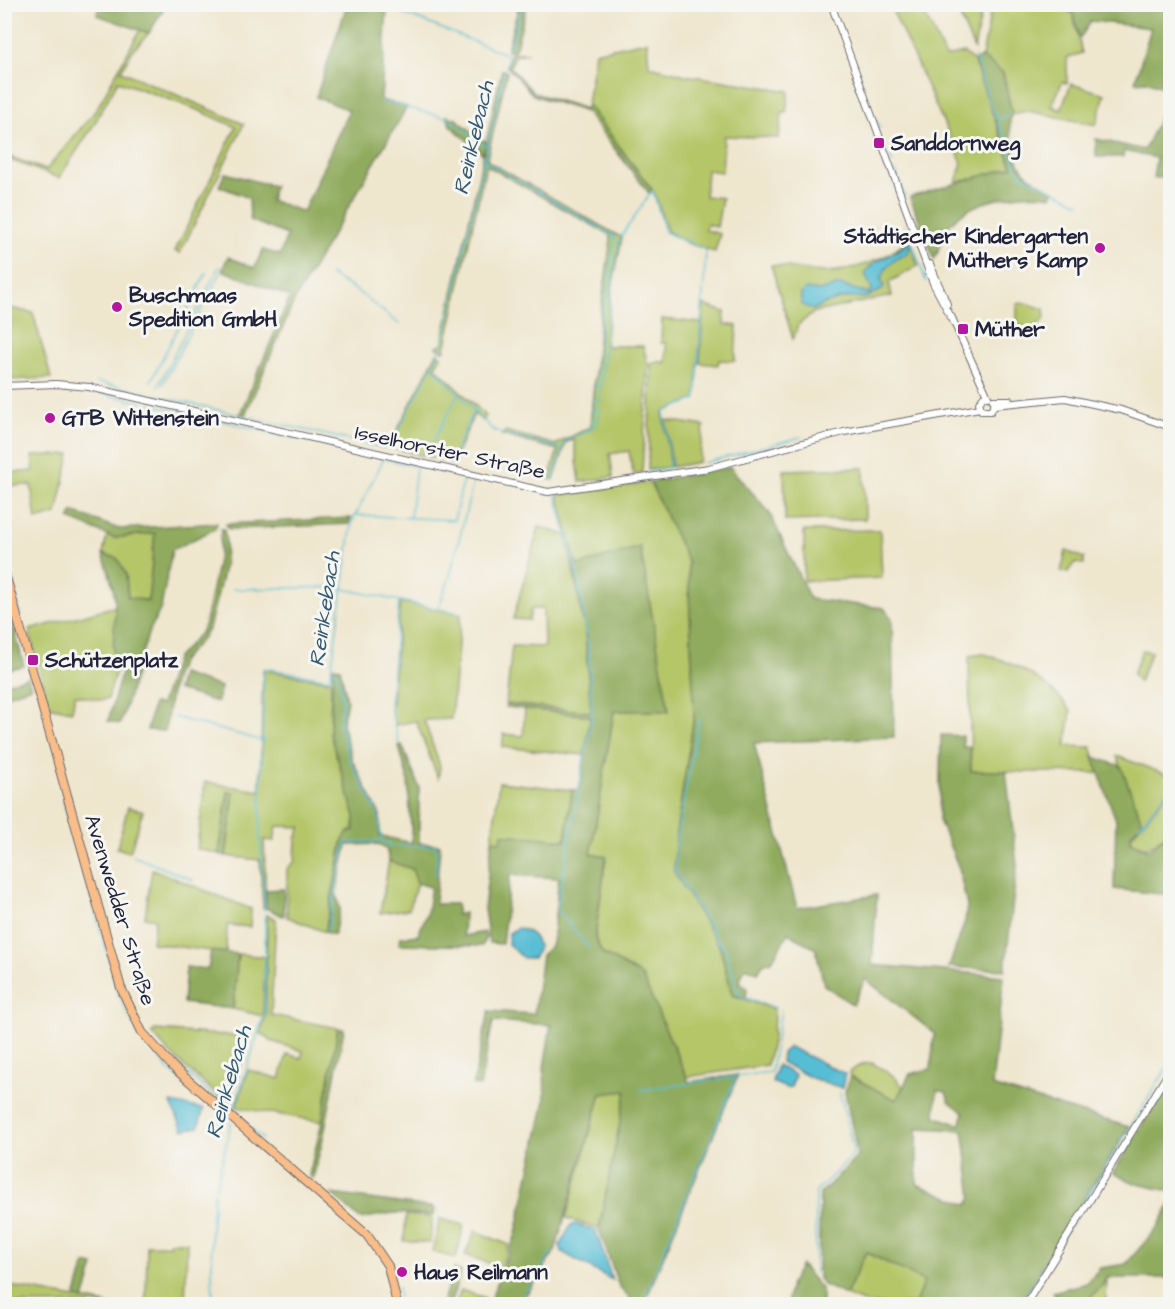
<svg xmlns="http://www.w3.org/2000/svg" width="1175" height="1309" viewBox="0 0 1175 1309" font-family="'Architects Daughter',sans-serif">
  <rect width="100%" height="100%" fill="#f6f6f2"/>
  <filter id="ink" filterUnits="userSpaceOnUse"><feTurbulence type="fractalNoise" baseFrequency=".0167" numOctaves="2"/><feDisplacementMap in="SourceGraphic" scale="12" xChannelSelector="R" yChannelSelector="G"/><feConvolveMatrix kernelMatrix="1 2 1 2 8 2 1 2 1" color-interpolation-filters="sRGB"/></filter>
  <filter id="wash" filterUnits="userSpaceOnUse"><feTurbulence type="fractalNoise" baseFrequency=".008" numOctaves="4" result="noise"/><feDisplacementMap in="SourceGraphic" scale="24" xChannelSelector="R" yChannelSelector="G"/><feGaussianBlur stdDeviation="1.35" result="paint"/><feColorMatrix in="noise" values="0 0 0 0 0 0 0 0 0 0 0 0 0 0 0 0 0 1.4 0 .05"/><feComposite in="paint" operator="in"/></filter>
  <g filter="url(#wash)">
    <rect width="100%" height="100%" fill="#efe6ce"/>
    <g fill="#b5c669" stroke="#6c7452" stroke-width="1.5">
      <path d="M890,5H925L923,10L945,57L964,53L974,61L1012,167L956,183L962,163Z"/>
      <path d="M955,5H983L974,49Z"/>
      <path d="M992,5H1059L1073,14L1082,53L1067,58V83L1062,82L1052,106L1061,110L1071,84L1105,94L1096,125L1028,111L1012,114L1003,73L982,57Z"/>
      <path d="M140,30L149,33L133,50L121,71L244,124L180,253L175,251L236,127L198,110L118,81L93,126L59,178L5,158V155L46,170L96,110Z"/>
      <path d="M647,41L649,66L686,75L789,91L786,113H782L779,138L724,136L722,172L707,170L705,196L722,198L717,227L707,224L705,230L720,234L715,252L687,243L667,231L654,192L587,104L595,52Z"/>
      <path d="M502,70L507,72L487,158L489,162L622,238L612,288L605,346H643L648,365L642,473L633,474L629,451L610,454L613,477L580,482L574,440L566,442L554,480L549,479L558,450L502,435L506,431L555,445L590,427L600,317L611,240L610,235L486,165L445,349L444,351L436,347L442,344Z"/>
      <path d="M909,237L918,266L889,282L892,296L815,312L799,324L793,339L771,265C791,267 817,274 838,271C859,268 898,255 909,237Z"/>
      <path d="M1025,303L1044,309L1045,319L1030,330L1017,324V304Z"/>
      <path d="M703,305L725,312L724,324L737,326L735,361L719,360L718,365L700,363Z"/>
      <path d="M5,307L33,313L51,378L5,380Z"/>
      <path d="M662,319L701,323L696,399L663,412L670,467L648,470L651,365L654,362H666V343H661Z"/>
      <path d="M437,353L441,356L435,367L486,416L483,421L474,414L453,463L384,446L390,444Z"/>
      <path d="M666,420L704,426L699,462L672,467Z"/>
      <path d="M70,454L57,514L36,520L31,485L5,486V473L34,471L32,456Z"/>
      <path d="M864,468L865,519L785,521L784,470Z"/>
      <path d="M650,482L688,562L694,716L676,834L674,871L720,947L732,995L774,1009L773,1037L767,1065L687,1077L642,977L602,953L595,938L606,857L591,854L614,711L668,710L640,547L577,566L558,495Z"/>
      <path d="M539,527L566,535L585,630L591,712L506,704L512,646L544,647L543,609H531L529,620L513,619Z"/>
      <path d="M880,530L882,578L804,581V531Z"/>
      <path d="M155,533L148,601L128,598L117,558L103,554L107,535L114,538Z"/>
      <path d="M1066,551L1084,558V564L1074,563L1068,572H1061Z"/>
      <path d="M400,602L461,614L451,719L424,720L440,766L438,778L416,721L395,725L391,711Z"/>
      <path d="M116,606L113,658L116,670L108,699L101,700L75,695L72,711L49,706L29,630Z"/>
      <path d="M1142,650L1151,652L1139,682L1133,674Z"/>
      <path d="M984,654C1019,664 1048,681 1071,711L1066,746L1091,747L1100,773L971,771L969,656Z"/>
      <path d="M263,670L331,681L330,734L355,816L354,830L343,840L325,932L287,917V869L295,861L296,839L301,827L277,826L274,841L264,840L266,908H263L260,860L226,856L234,793L228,792L219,854L197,849L205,782L260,791Z"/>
      <path d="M525,709L591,715L584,755L502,747L504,734L523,736Z"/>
      <path d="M1117,756L1170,776V788L1142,822Z"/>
      <path d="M499,782L572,790L565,841L503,834L502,842L492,840Z"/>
      <path d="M1170,791V832L1147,848L1131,841L1132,835Z"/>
      <path d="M128,807L143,811L130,852L117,848Z"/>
      <path d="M389,861L413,869L417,883L409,909L380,913Z"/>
      <path d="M152,869L251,909L250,927L227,925L226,953L152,943L155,919L145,917Z"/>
      <path d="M267,915L276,919L271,1015L338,1028L322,1122L236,1107L248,1070L280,1079L287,1054L301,1058L303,1051L270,1041L268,1037L260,1033L266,1014Z"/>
      <path d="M238,954L265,957L263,1016L233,1009Z"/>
      <path d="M155,1030L250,1037L228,1104L169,1053L152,1033Z"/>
      <path d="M872,1063L894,1076L903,1087L896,1100L850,1076L849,1072L862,1064Z"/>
      <path d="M627,1091L599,1229L566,1218L601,1093Z"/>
      <path d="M406,1215L432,1217L430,1243L404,1241Z"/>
      <path d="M440,1219L464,1225L456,1258L432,1252Z"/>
      <path d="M475,1231L509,1245L501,1267L465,1255Z"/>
      <path d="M170,1242H187L185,1304H146L147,1245H169Z"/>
      <path d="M866,1252L924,1281L915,1304H868L846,1295Z"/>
      <path d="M1107,1278L1106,1304H1060V1301C1084,1301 1095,1298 1107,1278Z"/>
      <path d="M4,1285L108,1304H5Z"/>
      <path d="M461,1290L485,1298L482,1304H456Z"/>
    </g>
    <g fill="#90ab5d" stroke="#59664c" stroke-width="1.5" fill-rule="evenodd">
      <path d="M99,5V4L166,5L149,33L97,15Z"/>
      <path d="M347,5H382L387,8L381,100L407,107L295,299L245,415L240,414L290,297L222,270L228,257L254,268L263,250L280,255L287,235L250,220L249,198L219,186L225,173L274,186L270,200L303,212L349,110L316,97Z"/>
      <path d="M519,5H527L515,50H507Z"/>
      <path d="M1070,5L1117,8L1119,5H1170V58L1160,86L1146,81L1135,82L1151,28L1091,21L1080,38Z"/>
      <path d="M511,53H528L516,55L510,67L534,93L586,109L587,104L652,190L649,193L586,112L533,95L507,66Z"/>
      <path d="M982,57L1003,73L1012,114C1006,125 1015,158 1022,169C1028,178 1044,186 1054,191L1052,196C1019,191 962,200 944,233C940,242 940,251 934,259L910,197L1012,167L974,61Z"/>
      <path d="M1169,98L1170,177L1153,178L1156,158L1124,151L1123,157H1096V139L1144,150Z"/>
      <path d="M447,116L456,119L486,142L483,154L450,125Z"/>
      <path d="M730,467L769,512L810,599L884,608L892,619L894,737L754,743L797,908L877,895L872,965L1004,976L992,1086L1129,1127L1020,1304H915L924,1281L866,1252L846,1295L823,1285L818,1277L820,1194L858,1156L845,1092L850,1076L896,1100L910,1074L931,1069L934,1033L865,979L853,1005L824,985L816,949L788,933L772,961L763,964L758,972L745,967L739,983L747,988L746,998L732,995L720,947L674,871L676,834L694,716L688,562L650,482ZM937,1090L946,1092L949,1101L964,1113L960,1125L935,1116ZM917,1128L963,1130L972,1197L968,1205L917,1184Z"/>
      <path d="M73,512L119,529L217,523L215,529L172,550L161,608L148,634L120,724L108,721L122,671L116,670C110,648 116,626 115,604C115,587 108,571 103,554L117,558L126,574L128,597L148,601L155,533L114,538L69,519Z"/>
      <path d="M351,518L349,524L229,529L226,524Z"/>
      <path d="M221,529H224C231,559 216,595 210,625C204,641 190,649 181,662C170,681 169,710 165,731L147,730L153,704L161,705L176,659L202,631L205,623L219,555Z"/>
      <path d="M568,534L577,566L640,547L669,711H614L591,854L606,856L595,938L602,953L642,976L689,1082L738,1075L644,1304H635L619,1286L599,1229L626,1091L601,1094L555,1251L520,1304H489L516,1234L545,1101L544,1068L551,1025L493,1021L480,1086L473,1085L489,1011L534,1014L542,955L552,944L559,878L510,875L502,944L489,943L484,909L492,840L501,841L502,834L565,840L572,790H579L591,716L506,707V704L591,712L585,630Z"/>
      <path d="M5,593L24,666L5,670H4Z"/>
      <path d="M333,667L340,668L347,700L342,724L352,760L380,815V836L412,843L408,780L399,746L402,745L419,787V843L440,845L435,904H457V915L464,913L463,936L484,932L486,937L482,946L399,944L401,937L418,935L427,913L431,887L417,883L412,869L389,861L386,848L378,844L347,845L336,893L340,909L334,935L325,932L343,840L347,833L354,830L355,816L330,734Z"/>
      <path d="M181,674L221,687L217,702L177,690Z"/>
      <path d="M28,677L31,687L5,696V684Z"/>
      <path d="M941,735L963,736V747H970L971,771H1006L1017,866L1005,970L949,967L965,921L967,906L959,868L939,820Z"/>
      <path d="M1093,757L1121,766L1142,822L1131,834L1130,842L1149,850L1170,832V895L1114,889L1116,820Z"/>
      <path d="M228,792L234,793L226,856L219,854Z"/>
      <path d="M284,889V915L283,916L266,908V890Z"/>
      <path d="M211,951L238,954L233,1009L183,1003L186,967L208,969Z"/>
      <path d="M338,1028L344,1029L324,1134L313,1179L309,1175L322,1122Z"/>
      <path d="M1170,1079V1191L1137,1184L1113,1173Z"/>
      <path d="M332,1194L435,1208L434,1215L393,1213L360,1219Z"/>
      <path d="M1170,1205V1278H1107C1093,1300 1087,1301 1060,1301L1053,1292L1087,1283L1100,1268L1126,1264L1157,1228Z"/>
      <path d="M85,1264L94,1266L84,1300L75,1298Z"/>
      <path d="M801,1265L822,1290V1304H787L791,1283Z"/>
      <path d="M454,1269L461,1272L450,1304H442Z"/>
    </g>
    <g fill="#57bed4" stroke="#3c7088" stroke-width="1.5">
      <path d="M908,243L911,245L907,254C895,258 885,267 881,279L884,285L882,290L865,298C850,295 827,301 813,310L801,304V293L806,289L819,291L840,285L870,294L872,290L865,273C873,259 896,255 908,243Z"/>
      <path d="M518,928C530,931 538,937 538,950L533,958H523L508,944L509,933Z"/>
      <path d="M789,1047L845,1074L842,1088L812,1078L781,1062L782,1053Z"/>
      <path d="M777,1065L795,1075L791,1087L786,1088L772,1082Z"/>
      <path d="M171,1103L204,1109L198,1127L183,1130Z"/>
      <path d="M576,1224L596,1231L612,1280L562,1252L560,1245L571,1225Z"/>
    </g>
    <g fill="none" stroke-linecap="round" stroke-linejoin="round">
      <g stroke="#57bed4" stroke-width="1.5">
        <path d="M1121,5V4"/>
        <path d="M387,7L508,55L506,66"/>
        <path d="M510,47L522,4"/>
        <path d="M975,57L989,101L1020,174L1080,203"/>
        <path d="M380,101L448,118L487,147"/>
        <path d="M1000,119L1010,114"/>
        <path d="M877,121L880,128"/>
        <path d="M890,156L893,163"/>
        <path d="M484,158L488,163L615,237L602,316L592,429L565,441L553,479"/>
        <path d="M896,171L898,177"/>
        <path d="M900,182L902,188"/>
        <path d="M903,192L905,196"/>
        <path d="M906,226L926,281"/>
        <path d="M329,274L357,291L399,324"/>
        <path d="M434,368L474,410L453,457"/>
        <path d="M151,381L206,273"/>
        <path d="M96,382L148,393"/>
        <path d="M162,385L221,272"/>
        <path d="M158,386L219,267"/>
        <path d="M88,390L143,403"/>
        <path d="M154,395L239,415"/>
        <path d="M149,404L382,458"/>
        <path d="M474,411L492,429L500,433L559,448"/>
        <path d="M244,416L384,448L389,446"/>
        <path d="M597,428L611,288L620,238L652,191"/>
        <path d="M389,448L442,347L505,69"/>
        <path d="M428,452L458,394"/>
        <path d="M704,463L801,437"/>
        <path d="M649,471L671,467L664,412L696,399L706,250L665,232L653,191"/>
        <path d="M556,495L576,569L588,641L592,716L557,909L589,948"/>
        <path d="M356,515L454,520L464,477"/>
        <path d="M410,517L416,469"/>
        <path d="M4,556L6,562"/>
        <path d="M8,568L20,613"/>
        <path d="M233,589L343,587"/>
        <path d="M344,589L438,609L450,576L474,479L386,459"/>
        <path d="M438,609L460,613"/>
        <path d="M332,670L338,672L343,701L340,724L350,760L378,814L382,841L390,846H437L436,876"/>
        <path d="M174,717L263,741"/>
        <path d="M699,719L677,835L675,871L719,943L724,946L739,995L775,1008"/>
        <path d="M399,744L390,705L399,601"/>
        <path d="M63,800L87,882"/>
        <path d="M1139,826L1170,789"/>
        <path d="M133,856L193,880"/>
        <path d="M89,889L118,993L133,1024"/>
        <path d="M265,910L260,839L264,668L330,679L352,522L384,458"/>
        <path d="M327,931L346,843L380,841"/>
        <path d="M136,1029L170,1071L199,1095"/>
        <path d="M173,1061L226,1107"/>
        <path d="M640,1090L771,1072L781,1010"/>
        <path d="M234,1114L263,1139"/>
        <path d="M232,1115L265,1012V914"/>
        <path d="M216,1187L231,1123"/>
        <path d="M815,1273L816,1192L851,1157L854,1151L840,1093"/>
        <path d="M398,1287L399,1298"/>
        <path d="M213,1304L211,1229L214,1193"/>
        <path d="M518,1304L553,1251"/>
        <path d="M642,1304L736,1077"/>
        <path d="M1021,1304L1170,1063"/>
      </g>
    </g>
  </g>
  <g filter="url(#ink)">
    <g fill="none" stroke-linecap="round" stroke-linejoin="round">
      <g stroke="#6a676e" stroke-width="8">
        <g id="minor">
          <path d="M831,4L933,283L952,319"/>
          <path d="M930,264L947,304"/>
          <path d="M951,316L988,397"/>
          <path d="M4,386L56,384L89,387L548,492L709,468L844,432L980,408"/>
          <path d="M983,397L979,403L982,411H991L994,405"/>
          <path d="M993,400H1009"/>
          <path d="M994,405L1065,398L1121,410L1170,427"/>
          <path d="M1026,1304L1170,1070"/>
        </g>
      </g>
      <g stroke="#6a676e" stroke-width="10">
        <path id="major" d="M4,570L121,988L142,1032L173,1067L367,1235L388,1266L397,1304"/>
      </g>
      <use href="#minor" stroke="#fff" stroke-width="6"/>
      <use href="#major" stroke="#f8bd88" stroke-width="8"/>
    </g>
  </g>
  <g fill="#b5179e" stroke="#f6f6f2" stroke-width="2">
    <rect x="873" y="137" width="12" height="12" rx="3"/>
    <circle cx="1100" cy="248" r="6"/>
    <circle cx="117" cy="307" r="6"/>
    <rect x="957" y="323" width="12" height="12" rx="3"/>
    <circle cx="50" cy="418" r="6"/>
    <rect x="27" y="654" width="12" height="12" rx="3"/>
    <circle cx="402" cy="1272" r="6"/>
  </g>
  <g text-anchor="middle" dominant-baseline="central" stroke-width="6" stroke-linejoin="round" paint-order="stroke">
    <g font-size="21" font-weight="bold" fill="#22223b" stroke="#f6f6f2" text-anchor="start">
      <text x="891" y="143">Sanddornweg</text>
      <text x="1088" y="236" text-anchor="end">Städtischer Kindergarten<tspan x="1088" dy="24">Müthers Kamp</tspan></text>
      <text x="129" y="295">Buschmaas<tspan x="129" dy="24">Spedition GmbH</tspan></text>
      <text x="975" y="329">Müther</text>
      <text x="62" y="418">GTB Wittenstein</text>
      <text x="45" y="660">Schützenplatz</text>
      <text x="414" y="1272">Haus Reilmann</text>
    </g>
    <g font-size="21" fill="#22223b" stroke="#f6f6f2">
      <text transform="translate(450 452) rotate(12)">Isselhorster Straße</text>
      <text transform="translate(120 910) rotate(73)">Avenwedder Straße</text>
    </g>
    <g font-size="22" font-style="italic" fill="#355971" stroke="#f6f6f2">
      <text transform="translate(474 138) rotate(-77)">Reinkebach</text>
      <text transform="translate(325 609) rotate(-82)">Reinkebach</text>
      <text transform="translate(229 1082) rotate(-74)">Reinkebach</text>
    </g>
  </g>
  <rect width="1175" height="1309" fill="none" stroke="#f6f6f2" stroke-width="24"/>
</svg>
